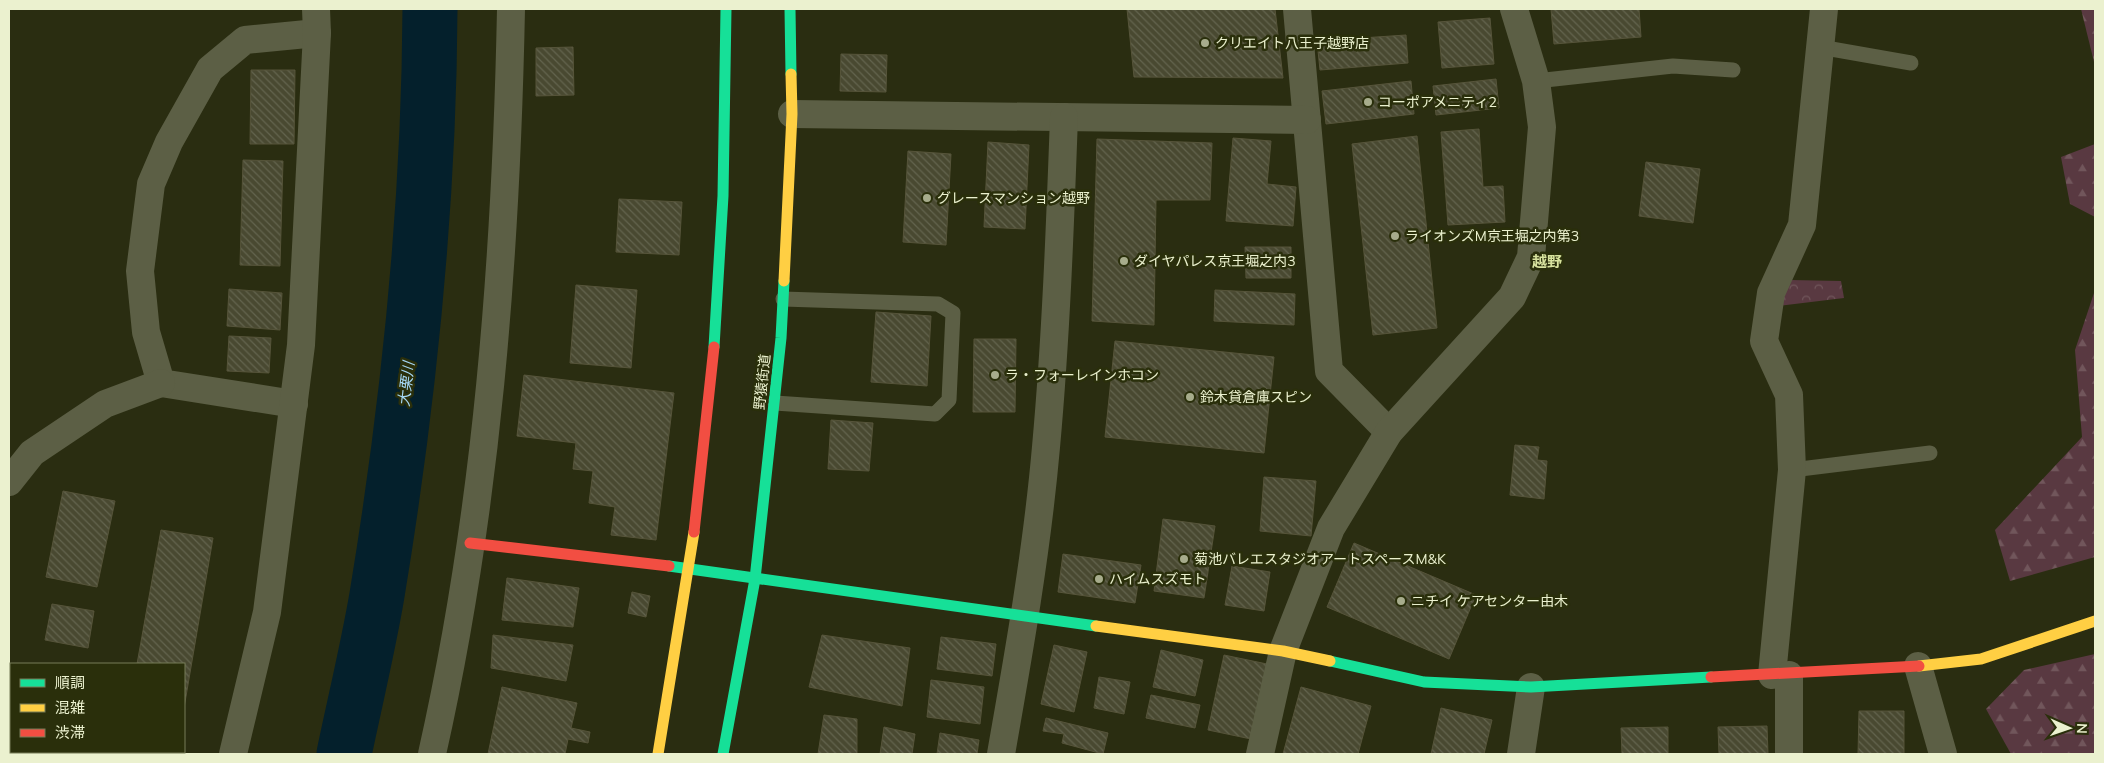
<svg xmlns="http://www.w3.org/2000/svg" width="2104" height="763" viewBox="0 0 2104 763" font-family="Mulish,'Noto Sans JP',sans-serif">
  <defs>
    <pattern id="forest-firs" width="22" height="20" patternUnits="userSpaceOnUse" patternTransform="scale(1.25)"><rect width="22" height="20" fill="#593941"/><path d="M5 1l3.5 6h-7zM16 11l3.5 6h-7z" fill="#71565b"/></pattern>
    <pattern id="park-crowns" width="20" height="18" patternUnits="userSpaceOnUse" patternTransform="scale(1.25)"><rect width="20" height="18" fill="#593941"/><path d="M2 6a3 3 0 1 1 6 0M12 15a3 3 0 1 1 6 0" fill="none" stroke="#71565b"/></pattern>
    <pattern id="building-back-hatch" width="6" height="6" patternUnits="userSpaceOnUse" patternTransform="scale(1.25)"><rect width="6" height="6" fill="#494931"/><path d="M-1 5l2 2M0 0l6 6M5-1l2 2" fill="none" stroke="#63644e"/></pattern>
  </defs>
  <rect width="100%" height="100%" fill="#2a2d11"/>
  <g fill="url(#forest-firs)">
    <path d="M2081,9H2095V66Z"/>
    <path d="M2095,144V217L2070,204L2061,157Z"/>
    <path d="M2095,290V557L2010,581L1995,530L2082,437L2075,350Z"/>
    <path d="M2095,654V754H2011L1986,709L2024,670Z"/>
  </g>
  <path fill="url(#park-crowns)" d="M1790,280L1841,281L1844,298L1777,306Z"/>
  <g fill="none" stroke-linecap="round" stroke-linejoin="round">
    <path stroke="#04202c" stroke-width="55" d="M344,754C355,701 368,648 377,595C409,401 429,205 430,9"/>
  </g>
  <g fill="url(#building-back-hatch)" stroke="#56543a">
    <path d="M1127,9H1275L1283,78L1134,77Z"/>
    <path d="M1551,9H1639L1641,37L1554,44Z"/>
    <path d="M1490,18L1494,64L1442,68L1438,22Z"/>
    <path d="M1406,35L1408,63L1320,70L1317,41Z"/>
    <path d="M573,47L574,95L536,96V48Z"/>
    <path d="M841,54L887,55L886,92L840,91Z"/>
    <path d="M251,70H295L294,144H250Z"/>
    <path d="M1496,79L1499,108L1436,115L1433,86Z"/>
    <path d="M1411,81L1414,114L1326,124L1322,91Z"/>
    <path d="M1479,129L1483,187L1503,186L1505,222L1448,225L1441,132Z"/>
    <path d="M1417,136L1437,328L1373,335L1352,144Z"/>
    <path d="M1233,138L1271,141L1267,184L1296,187L1293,226L1226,221Z"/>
    <path d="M1097,139L1212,143L1210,200H1156L1154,325L1092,321Z"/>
    <path d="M988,142L1029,145L1025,229L984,227Z"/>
    <path d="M908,151L951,154L946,245L903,242Z"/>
    <path d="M243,160L283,161L280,266L240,265Z"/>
    <path d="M1646,162L1700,169L1693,223L1639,216Z"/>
    <path d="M619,199L682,202L679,255L616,252Z"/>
    <path d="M1245,247H1291V278H1246Z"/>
    <path d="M576,285L637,290L631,368L570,363Z"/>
    <path d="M229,289L282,293L280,330L227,326Z"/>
    <path d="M1215,290L1295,294L1294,325L1214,321Z"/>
    <path d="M876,312L931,316L927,386L871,382Z"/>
    <path d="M229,336L271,338L269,373L227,371Z"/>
    <path d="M974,339H1016L1015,412H973Z"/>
    <path d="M1115,341L1274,357L1264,453L1105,437Z"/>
    <path d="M524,375L674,393L656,540L611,535L615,507L589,503L593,471L573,469L576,443L517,436Z"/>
    <path d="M831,420L873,423L869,471L828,469Z"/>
    <path d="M1515,445L1539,447L1537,460L1547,461L1544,499L1510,495Z"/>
    <path d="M1264,477L1316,481L1311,536L1260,531Z"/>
    <path d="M63,491L115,501L97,587L46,577Z"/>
    <path d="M1163,519L1215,526L1204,598L1154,591Z"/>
    <path d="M161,530L213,538L184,708V664H137Z"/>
    <path d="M1354,543L1476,595L1449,659L1327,607Z"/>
    <path d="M1063,554L1141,565L1135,603L1058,592Z"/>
    <path d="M1232,566L1270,572L1264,611L1225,605Z"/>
    <path d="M507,578L579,588L573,627L502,620Z"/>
    <path d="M632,592L650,596L646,617L628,613Z"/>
    <path d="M52,604L94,611L88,648L45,640Z"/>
    <path d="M493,635L573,645L566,681L491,668Z"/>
    <path d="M822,635L910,648L902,706L809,687Z"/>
    <path d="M941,637L996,644L992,676L937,669Z"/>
    <path d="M1054,645L1087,652L1074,712L1041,704Z"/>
    <path d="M1161,650L1203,660L1195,696L1153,687Z"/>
    <path d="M1224,655L1267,664L1251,739L1208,730Z"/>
    <path d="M1099,677L1130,682L1124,714L1094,708Z"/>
    <path d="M931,680L984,687L980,724L927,717Z"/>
    <path d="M502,687L577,703L571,728L590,732L588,743L568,739L565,754H488Z"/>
    <path d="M1301,687L1371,706L1358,754H1283Z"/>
    <path d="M1151,695L1200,705L1195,728L1146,718Z"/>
    <path d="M1441,708L1492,720L1484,754H1431Z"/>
    <path d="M1859,711H1904V754H1858Z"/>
    <path d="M824,715L857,719V754H818Z"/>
    <path d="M1046,718L1108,733L1103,754L1062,743L1064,734L1043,731Z"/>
    <path d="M1767,726L1768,754H1719L1718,727Z"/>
    <path d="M884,727L915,734L912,754H880Z"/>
    <path d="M1668,727V754H1622L1621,728Z"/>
    <path d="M940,733L979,740L977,754H937Z"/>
    <path d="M19,752H53L62,753L18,754Z"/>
    <path d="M122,752H176V754H121Z"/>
  </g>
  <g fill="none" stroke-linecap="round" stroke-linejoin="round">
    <g stroke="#5c5f45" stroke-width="15">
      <path d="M1820,47L1911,63"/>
      <path d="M1536,81L1673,66L1733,70"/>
      <path d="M775,403L935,414L949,400L953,313L938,304L783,299"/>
      <path d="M1792,470L1930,453"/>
    </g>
    <g stroke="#5c5f45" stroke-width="28">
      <path d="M1297,9L1329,371L1389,432"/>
      <path d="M792,114L1307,120"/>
      <path d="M294,404L161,383L146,332L140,271L151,184L169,142L210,69L245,40L317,33"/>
      <path d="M9,482L32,453L105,404L161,383"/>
      <path d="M1918,666L1943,754"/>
      <path d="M1772,675L1792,470L1789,395L1764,341L1771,293L1802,225L1824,9"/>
      <path d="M1789,675V754"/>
      <path d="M233,754L267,612L301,345L317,33L316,9"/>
      <path d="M432,754C487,510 506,259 511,9"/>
      <path d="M1001,754C1019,652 1037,550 1046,447C1056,337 1060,227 1064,117"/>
      <path d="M1260,754L1283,651L1331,528L1389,432L1512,297L1531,257L1542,127L1536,81L1514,9"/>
      <path d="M1521,754L1531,687"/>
    </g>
    <g stroke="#16e098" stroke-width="11">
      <path d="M790,9L791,74"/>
      <path d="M714,347L723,196L726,9"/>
      <path d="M669,566L1096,626"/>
      <path d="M1330,661L1424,682L1531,687L1711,677"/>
      <path d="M723,754L755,579L781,338L784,281"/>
    </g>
    <g stroke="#ffcf43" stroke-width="11">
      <path d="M784,281L792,114L791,74"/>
      <path d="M1096,626L1283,651L1330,661"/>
      <path d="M1919,666L1981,659L2095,621"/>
      <path d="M658,754L694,532"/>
    </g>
    <g stroke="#f24e42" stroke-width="11">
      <path d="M694,532L714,347"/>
      <path d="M470,543L669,566"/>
      <path d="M1711,677L1919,666"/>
    </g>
  </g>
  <g fill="#a7ac8c" stroke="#2a2f0b" stroke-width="2">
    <circle cx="1205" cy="43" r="5"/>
    <circle cx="1368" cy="102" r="5"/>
    <circle cx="927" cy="198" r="5"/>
    <circle cx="1395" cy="236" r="5"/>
    <circle cx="1124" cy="261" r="5"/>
    <circle cx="995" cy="375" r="5"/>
    <circle cx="1190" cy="397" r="5"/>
    <circle cx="1184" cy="559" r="5"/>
    <circle cx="1099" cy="579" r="5"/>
    <circle cx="1401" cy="601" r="5"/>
  </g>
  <g text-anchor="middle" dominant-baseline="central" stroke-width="5" stroke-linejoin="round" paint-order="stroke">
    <g font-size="14" fill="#ebf1cf" stroke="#2a2f0b" text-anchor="start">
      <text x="1215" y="43">クリエイト八王子越野店</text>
      <text x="1378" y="102">コーポアメニティ2</text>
      <text x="937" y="198">グレースマンション越野</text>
      <text x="1405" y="236">ライオンズM京王堀之内第3</text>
      <text x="1134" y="261">ダイヤパレス京王堀之内3</text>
      <text x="1005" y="375">ラ・フォーレインホコン</text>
      <text x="1200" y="397">鈴木貸倉庫スピン</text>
      <text x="1194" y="559">菊池バレエスタジオアートスペースM&amp;K</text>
      <text x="1109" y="579">ハイムスズモト</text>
      <text x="1411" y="601">ニチイ ケアセンター由木</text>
    </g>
    <g font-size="14" fill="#ebf1cf" stroke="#2a2f0b">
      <text transform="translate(762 382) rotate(-84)">野猿街道</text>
    </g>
    <g font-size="15" font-weight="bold" fill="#d8e39e" stroke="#2a2f0b">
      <text x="1547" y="261">越野</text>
    </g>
    <g font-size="15" font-style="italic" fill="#a5d7f5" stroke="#2a2f0b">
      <text transform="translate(406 384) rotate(-83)">大栗川</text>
    </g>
  </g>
  <rect width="2104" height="763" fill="none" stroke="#ebf1cf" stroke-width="20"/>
  <rect x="10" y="663" width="175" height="90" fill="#2a2f0b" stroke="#777d59"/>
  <rect x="20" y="679" width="25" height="8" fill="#16e098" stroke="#777d59"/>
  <text x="55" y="688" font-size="15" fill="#ebf1cf">順調</text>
  <rect x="20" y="704" width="25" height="8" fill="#ffcf43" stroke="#777d59"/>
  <text x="55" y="713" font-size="15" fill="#ebf1cf">混雑</text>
  <rect x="20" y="729" width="25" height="8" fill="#f24e42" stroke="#777d59"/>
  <text x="55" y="738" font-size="15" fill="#ebf1cf">渋滞</text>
  <g transform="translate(2069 728) rotate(92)" stroke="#2a2f0b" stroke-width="4" paint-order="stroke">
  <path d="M0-4L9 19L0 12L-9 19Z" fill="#ebf1cf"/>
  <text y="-8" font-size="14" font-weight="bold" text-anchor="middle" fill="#ebf1cf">N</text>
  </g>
</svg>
